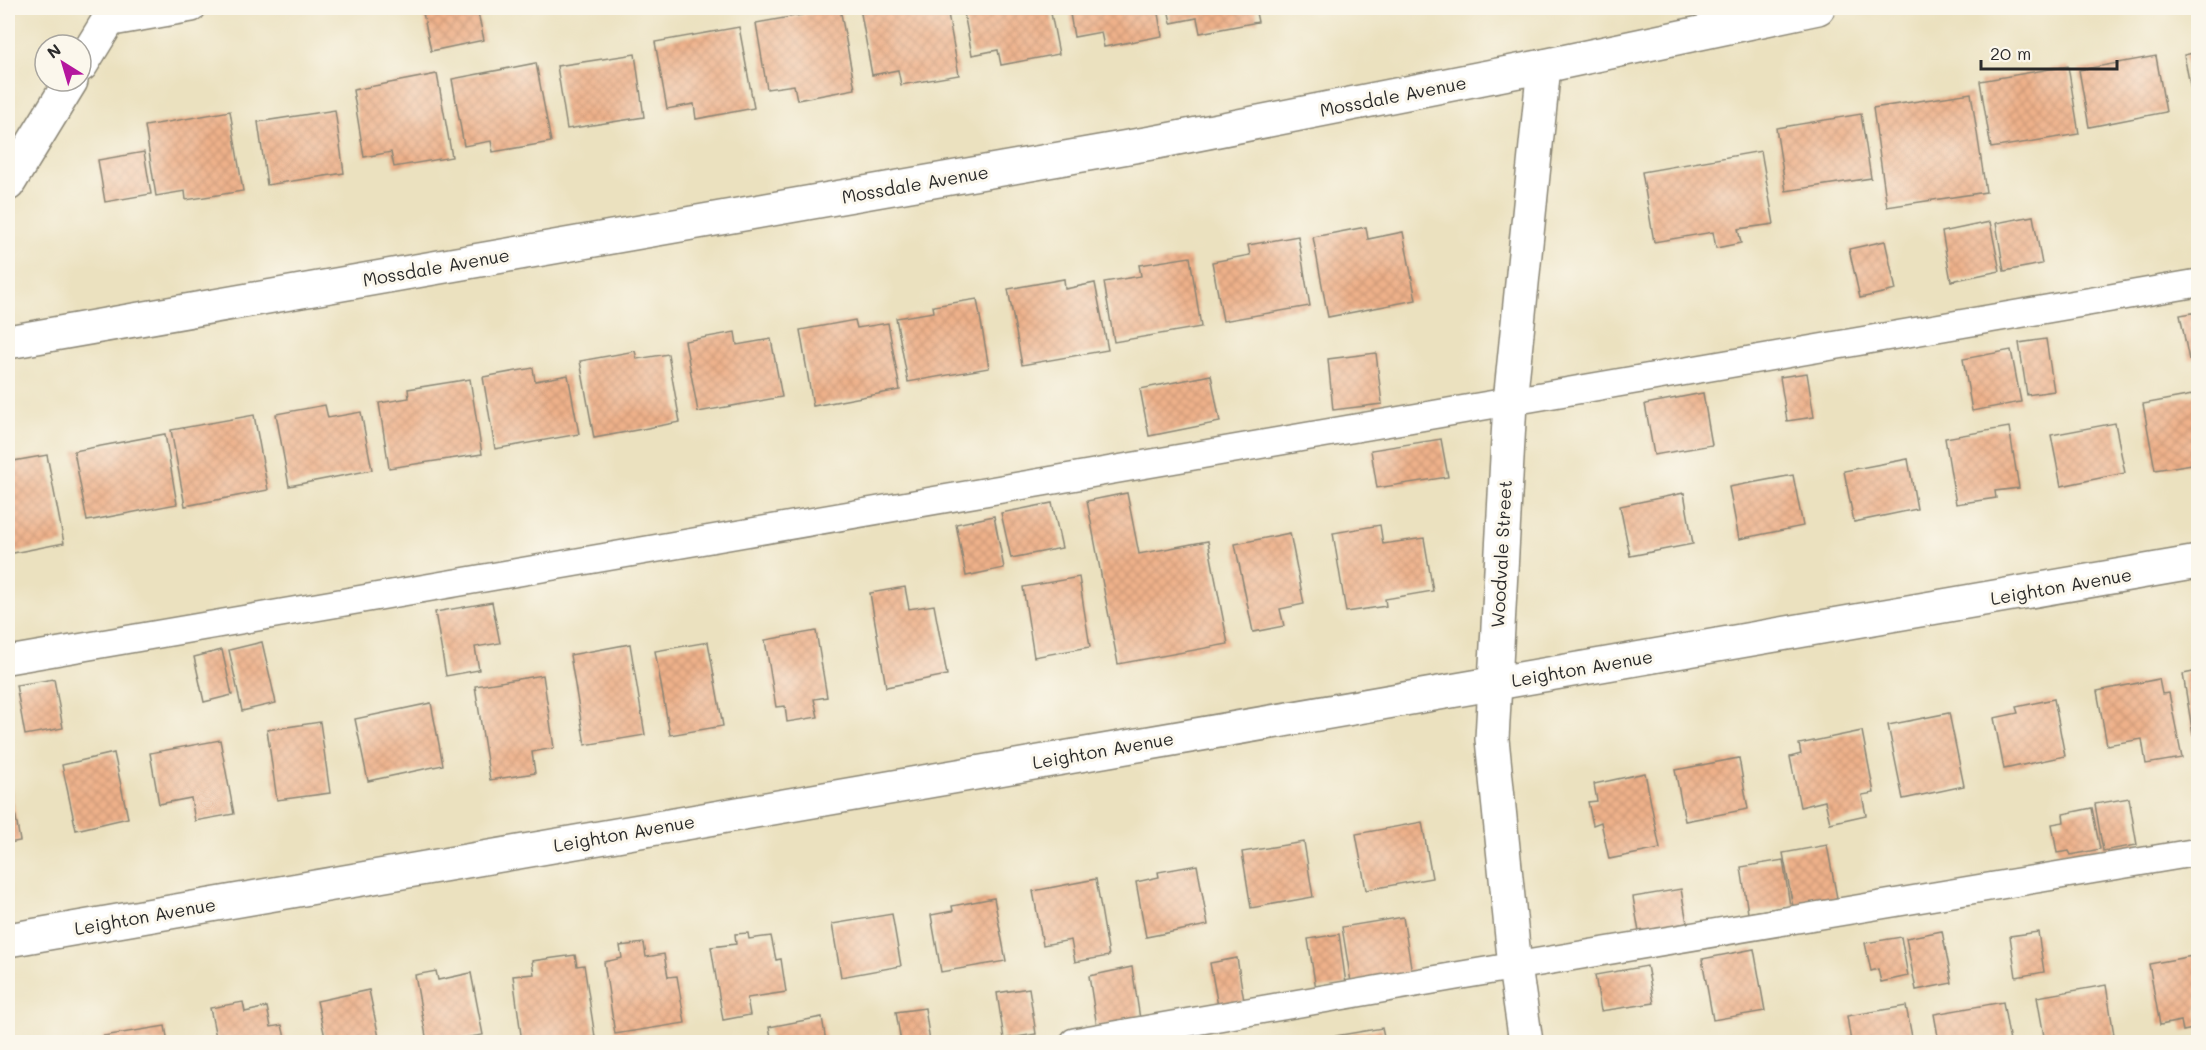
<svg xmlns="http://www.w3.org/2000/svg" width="2206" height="1050" viewBox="0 0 2206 1050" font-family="Mali,sans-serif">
  <defs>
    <pattern id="building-cross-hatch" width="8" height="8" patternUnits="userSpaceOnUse" patternTransform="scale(1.5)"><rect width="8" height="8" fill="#eeb18a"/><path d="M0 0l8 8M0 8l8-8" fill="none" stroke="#cc9877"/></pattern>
  </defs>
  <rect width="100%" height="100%" fill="#fbf7ec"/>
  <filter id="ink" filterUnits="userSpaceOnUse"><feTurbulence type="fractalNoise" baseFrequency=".0167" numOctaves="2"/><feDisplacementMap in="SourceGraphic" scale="12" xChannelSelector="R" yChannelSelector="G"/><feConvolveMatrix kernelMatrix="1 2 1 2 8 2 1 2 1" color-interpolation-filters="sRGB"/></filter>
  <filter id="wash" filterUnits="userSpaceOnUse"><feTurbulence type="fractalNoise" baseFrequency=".008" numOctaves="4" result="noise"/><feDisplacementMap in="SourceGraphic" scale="24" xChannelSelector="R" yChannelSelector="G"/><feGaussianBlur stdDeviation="1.35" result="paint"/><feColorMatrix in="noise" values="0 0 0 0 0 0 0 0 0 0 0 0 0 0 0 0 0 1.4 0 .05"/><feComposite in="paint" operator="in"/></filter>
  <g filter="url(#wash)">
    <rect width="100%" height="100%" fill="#ebe1bf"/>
    <g id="blocks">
      <g fill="url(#building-cross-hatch)">
        <path d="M422,8H477L484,40L431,51Z"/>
        <path d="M840,8L855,89L797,100L794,85L767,89L756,23Z"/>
        <path d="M860,8H947L959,75L901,85L898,70L872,75Z"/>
        <path d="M963,8H1050L1059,54L1001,65L998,50L972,55Z"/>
        <path d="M1069,8H1157L1162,36L1104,47L1101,32L1074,37Z"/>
        <path d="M1168,8H1255L1258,22L1200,33L1197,18L1171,23Z"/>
        <path d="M739,27L754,108L696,119L694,104L667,109L655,42Z"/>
        <path d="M2198,52V120H2197L2184,55Z"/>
        <path d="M635,54L644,117L567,129L557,66Z"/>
        <path d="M2156,56L2166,112L2089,127L2079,70Z"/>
        <path d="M536,63L551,142L493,152L491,141L464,146L452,79Z"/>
        <path d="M2068,66L2079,134L1991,148L1980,81Z"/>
        <path d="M437,74L452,157L394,167L391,152L364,157L353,90Z"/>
        <path d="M1971,93L1986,192L1887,207L1873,108Z"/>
        <path d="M335,110L344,173L267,185L258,122Z"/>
        <path d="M230,111L243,191L186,200L185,191L156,196L145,126Z"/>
        <path d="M1861,114L1871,178L1786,191L1776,128Z"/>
        <path d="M1761,151L1774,224L1738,229L1741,243L1716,248L1713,232L1654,242L1642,172Z"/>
        <path d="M144,152L151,194L105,202L98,160Z"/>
        <path d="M2033,216L2042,264L2004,271L1996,223Z"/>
        <path d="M1990,222L2000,271L1951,281L1942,232Z"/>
        <path d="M1366,227L1368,239L1403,232L1416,300L1328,317L1313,237Z"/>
        <path d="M1298,236L1310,306L1223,321L1212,262L1250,255L1248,245Z"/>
        <path d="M1885,241L1896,290L1860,298L1849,249Z"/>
        <path d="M1190,257L1201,327L1114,342L1104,282L1141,276L1139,265Z"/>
        <path d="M1064,279L1065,289L1095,283L1108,350L1022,365L1008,289Z"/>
        <path d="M977,299L989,368L908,382L896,318L934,312L933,306Z"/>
        <path d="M2198,312V358L2189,360L2180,315Z"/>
        <path d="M855,320L857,328L888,323L900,390L813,406L800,330Z"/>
        <path d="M735,332L737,345L771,339L782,397L698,412L685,341Z"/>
        <path d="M2046,339L2054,391L2027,395L2019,343Z"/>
        <path d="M2011,350L2021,402L1972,411L1963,359Z"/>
        <path d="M635,351L637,359L668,354L680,422L594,438L580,361Z"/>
        <path d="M1376,353L1382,404L1333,410L1328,359Z"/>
        <path d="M533,368L535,381L568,375L579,434L495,449L483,377Z"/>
        <path d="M1807,373L1814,417L1787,421L1780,377Z"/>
        <path d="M1211,375L1220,422L1149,436L1140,389Z"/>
        <path d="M470,379L482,454L389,468L379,403L409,398L408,389Z"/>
        <path d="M1703,393L1712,445L1654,455L1645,404Z"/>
        <path d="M2198,394V463L2155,470L2143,404Z"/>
        <path d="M325,405L328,418L361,412L372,470L289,486L276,414Z"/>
        <path d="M254,415L268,490L185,506L171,430Z"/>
        <path d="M2115,423L2125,473L2061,486L2051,435Z"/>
        <path d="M2009,427L2019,488L1995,491L1996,498L1956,504L1945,438Z"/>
        <path d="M165,434L177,504L87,521L74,451Z"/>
        <path d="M1441,439L1448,477L1377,488L1371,450Z"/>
        <path d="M47,455L64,543L8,554V462Z"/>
        <path d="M1908,459L1917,509L1854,522L1844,471Z"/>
        <path d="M1793,475L1803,526L1739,539L1729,487Z"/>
        <path d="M1127,493L1139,554L1208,541L1228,644L1118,664L1087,501Z"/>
        <path d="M1684,493L1693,544L1630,556L1620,506Z"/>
        <path d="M1052,503L1062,548L1011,558L1001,513Z"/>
        <path d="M994,516L1004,568L966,576L956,524Z"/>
        <path d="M1380,525L1383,544L1424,538L1433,591L1385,599L1386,606L1346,612L1333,533Z"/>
        <path d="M1290,533L1304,604L1280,609L1284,626L1253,632L1235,544Z"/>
        <path d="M1079,577L1090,647L1034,657L1023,587Z"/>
        <path d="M905,587L909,609L934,605L947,675L886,687L870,593Z"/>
        <path d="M492,602L500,643L475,647L479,670L446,676L435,612Z"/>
        <path d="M816,631L827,697L814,699L818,717L787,722L785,706L776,707L765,640Z"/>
        <path d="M262,642L276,703L242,711L229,650Z"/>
        <path d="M708,642L723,726L670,735L655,651Z"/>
        <path d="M630,644L645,735L585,745L570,655Z"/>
        <path d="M222,650L232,695L204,702L194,657Z"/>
        <path d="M2198,671V734L2193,735L2183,674Z"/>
        <path d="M543,675L554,748L532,752L535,773L490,780L475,686Z"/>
        <path d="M54,679L63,728L25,735L16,685Z"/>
        <path d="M2159,679L2162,694L2169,693L2182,758L2146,764L2142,739L2107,745L2097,691Z"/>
        <path d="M2054,699L2065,756L2004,769L1994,718L2018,713L2016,707Z"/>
        <path d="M431,703L443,765L368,781L355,719Z"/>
        <path d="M1949,713L1964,786L1903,799L1888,725Z"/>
        <path d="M320,722L330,793L277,800L267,730Z"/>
        <path d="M1862,731L1874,793L1862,795L1866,815L1830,823L1825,801L1800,807L1790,757L1801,754L1799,744Z"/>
        <path d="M220,740L234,814L195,821L191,798L159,804L150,753Z"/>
        <path d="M114,753L128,818L76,830L62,765Z"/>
        <path d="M1739,758L1748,809L1685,821L1675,770Z"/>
        <path d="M8,773L20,841L8,843Z"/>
        <path d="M1645,773L1660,849L1609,859L1601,822L1593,825L1588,802L1597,801L1594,784Z"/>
        <path d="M2129,798L2137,845L2103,851L2095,804Z"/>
        <path d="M2092,808L2100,849L2071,855L2069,851L2057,853L2052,824L2064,822L2063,814Z"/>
        <path d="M1422,822L1432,878L1366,890L1356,834Z"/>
        <path d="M1304,842L1313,897L1251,908L1242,852Z"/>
        <path d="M1827,845L1837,898L1793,907L1783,853Z"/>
        <path d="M1783,860L1790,906L1748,913L1741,867Z"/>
        <path d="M1197,865L1208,925L1146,937L1136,882L1159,877L1158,872Z"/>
        <path d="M1096,879L1109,956L1075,962L1071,940L1043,945L1033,891Z"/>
        <path d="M1681,889L1687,923L1639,932L1633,897Z"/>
        <path d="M994,898L1006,961L941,972L931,915L953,911L952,906Z"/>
        <path d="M892,914L901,966L841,977L832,924Z"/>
        <path d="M1403,917L1412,973L1351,982L1342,927Z"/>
        <path d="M1942,931L1952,983L1916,990L1906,938Z"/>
        <path d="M2038,932L2044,972L2016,977L2010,936Z"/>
        <path d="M748,933L749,939L771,936L776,960L781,959L786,992L747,998L750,1015L723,1020L711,947L736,944L735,934Z"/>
        <path d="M1339,934L1346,984L1316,989L1308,939Z"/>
        <path d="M1901,937L1908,976L1881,982L1878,969L1871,971L1865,943Z"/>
        <path d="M644,943L646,957L664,954L668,977L677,976L685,1023L615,1034L604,962L622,958L620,946Z"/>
        <path d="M1754,949L1765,1011L1713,1020L1702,959Z"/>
        <path d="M575,955L577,966L584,965L595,1037L570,1040V1042H522L513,976L534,974L532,961Z"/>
        <path d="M2198,955V1028L2183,1031L2181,1021L2160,1025L2149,964Z"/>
        <path d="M1237,958L1244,1001L1218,1006L1210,963Z"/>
        <path d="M1647,966L1654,1003L1601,1011L1595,975Z"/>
        <path d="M1132,967L1140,1019L1097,1027L1089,976Z"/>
        <path d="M436,971L438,980L471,973L483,1035L440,1042H427L415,975Z"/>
        <path d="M2106,985L2114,1035L2075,1042H2045L2037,997Z"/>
        <path d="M1029,988L1036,1034L1004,1039L997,993Z"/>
        <path d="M369,990L380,1042H326L317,1001Z"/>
        <path d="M243,1002L245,1012L267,1007L271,1027L282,1025L286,1042H217L210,1008Z"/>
        <path d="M2003,1002L2010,1042H1939L1934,1014Z"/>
        <path d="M1906,1006L1913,1042H1851L1847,1016Z"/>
        <path d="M925,1008L930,1042H901L896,1012Z"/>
        <path d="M822,1017L826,1042H772L769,1027Z"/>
        <path d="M165,1026L168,1042H104L103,1036Z"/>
        <path d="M1382,1028L1385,1042H1307L1306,1041Z"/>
      </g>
    </g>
  </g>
  <g filter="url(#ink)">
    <use href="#blocks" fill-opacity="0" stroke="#8b8675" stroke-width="1.5"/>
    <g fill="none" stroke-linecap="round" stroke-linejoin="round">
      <g stroke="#8b8675" stroke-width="30">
        <g id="service">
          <path d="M107,23L192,8"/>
          <path d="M8,660L2198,283"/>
          <path d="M1074,1042L1462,975L2198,852"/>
        </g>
      </g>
      <g stroke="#8b8675" stroke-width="36">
        <g id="minor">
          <path d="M81,65L116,8"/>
          <path d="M8,184L71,81"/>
          <path d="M8,342L1157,142L1544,66L1818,8"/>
          <path d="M8,940L2198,562"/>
          <path d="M1526,1042L1515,967L1492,739L1510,402L1544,66"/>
        </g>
      </g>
      <use href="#service" stroke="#fff" stroke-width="27"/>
      <use href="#minor" stroke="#fff" stroke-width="33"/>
    </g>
  </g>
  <g text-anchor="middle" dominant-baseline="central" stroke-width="6" stroke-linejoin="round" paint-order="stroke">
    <g font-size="18" fill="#2b2b2b" stroke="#fbf7ec">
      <text transform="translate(1393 96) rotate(-11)">Mossdale Avenue</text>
      <text transform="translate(915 184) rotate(-10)">Mossdale Avenue</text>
      <text transform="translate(436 267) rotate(-10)">Mossdale Avenue</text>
      <text transform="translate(1501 554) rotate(-87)">Woodvale Street</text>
      <text transform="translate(2061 586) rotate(-10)">Leighton Avenue</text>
      <text transform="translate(1582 668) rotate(-10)">Leighton Avenue</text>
      <text transform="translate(1103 750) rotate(-10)">Leighton Avenue</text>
      <text transform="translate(624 833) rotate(-10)">Leighton Avenue</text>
      <text transform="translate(145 916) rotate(-10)">Leighton Avenue</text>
    </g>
  </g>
  <rect width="2206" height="1050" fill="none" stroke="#fbf7ec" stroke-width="30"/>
  <g transform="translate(63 63) rotate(323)"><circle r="28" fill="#fbf7ec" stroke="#a8a59f" stroke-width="1.5"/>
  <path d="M0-4.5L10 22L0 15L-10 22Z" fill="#b5179e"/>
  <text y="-9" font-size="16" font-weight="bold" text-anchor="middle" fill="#2b2b2b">N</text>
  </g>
  <path d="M1981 60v9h136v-9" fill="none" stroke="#2b2b2b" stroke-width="3"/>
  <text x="1990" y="60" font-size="18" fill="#2b2b2b" stroke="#fbf7ec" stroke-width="4.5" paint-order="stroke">20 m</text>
</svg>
